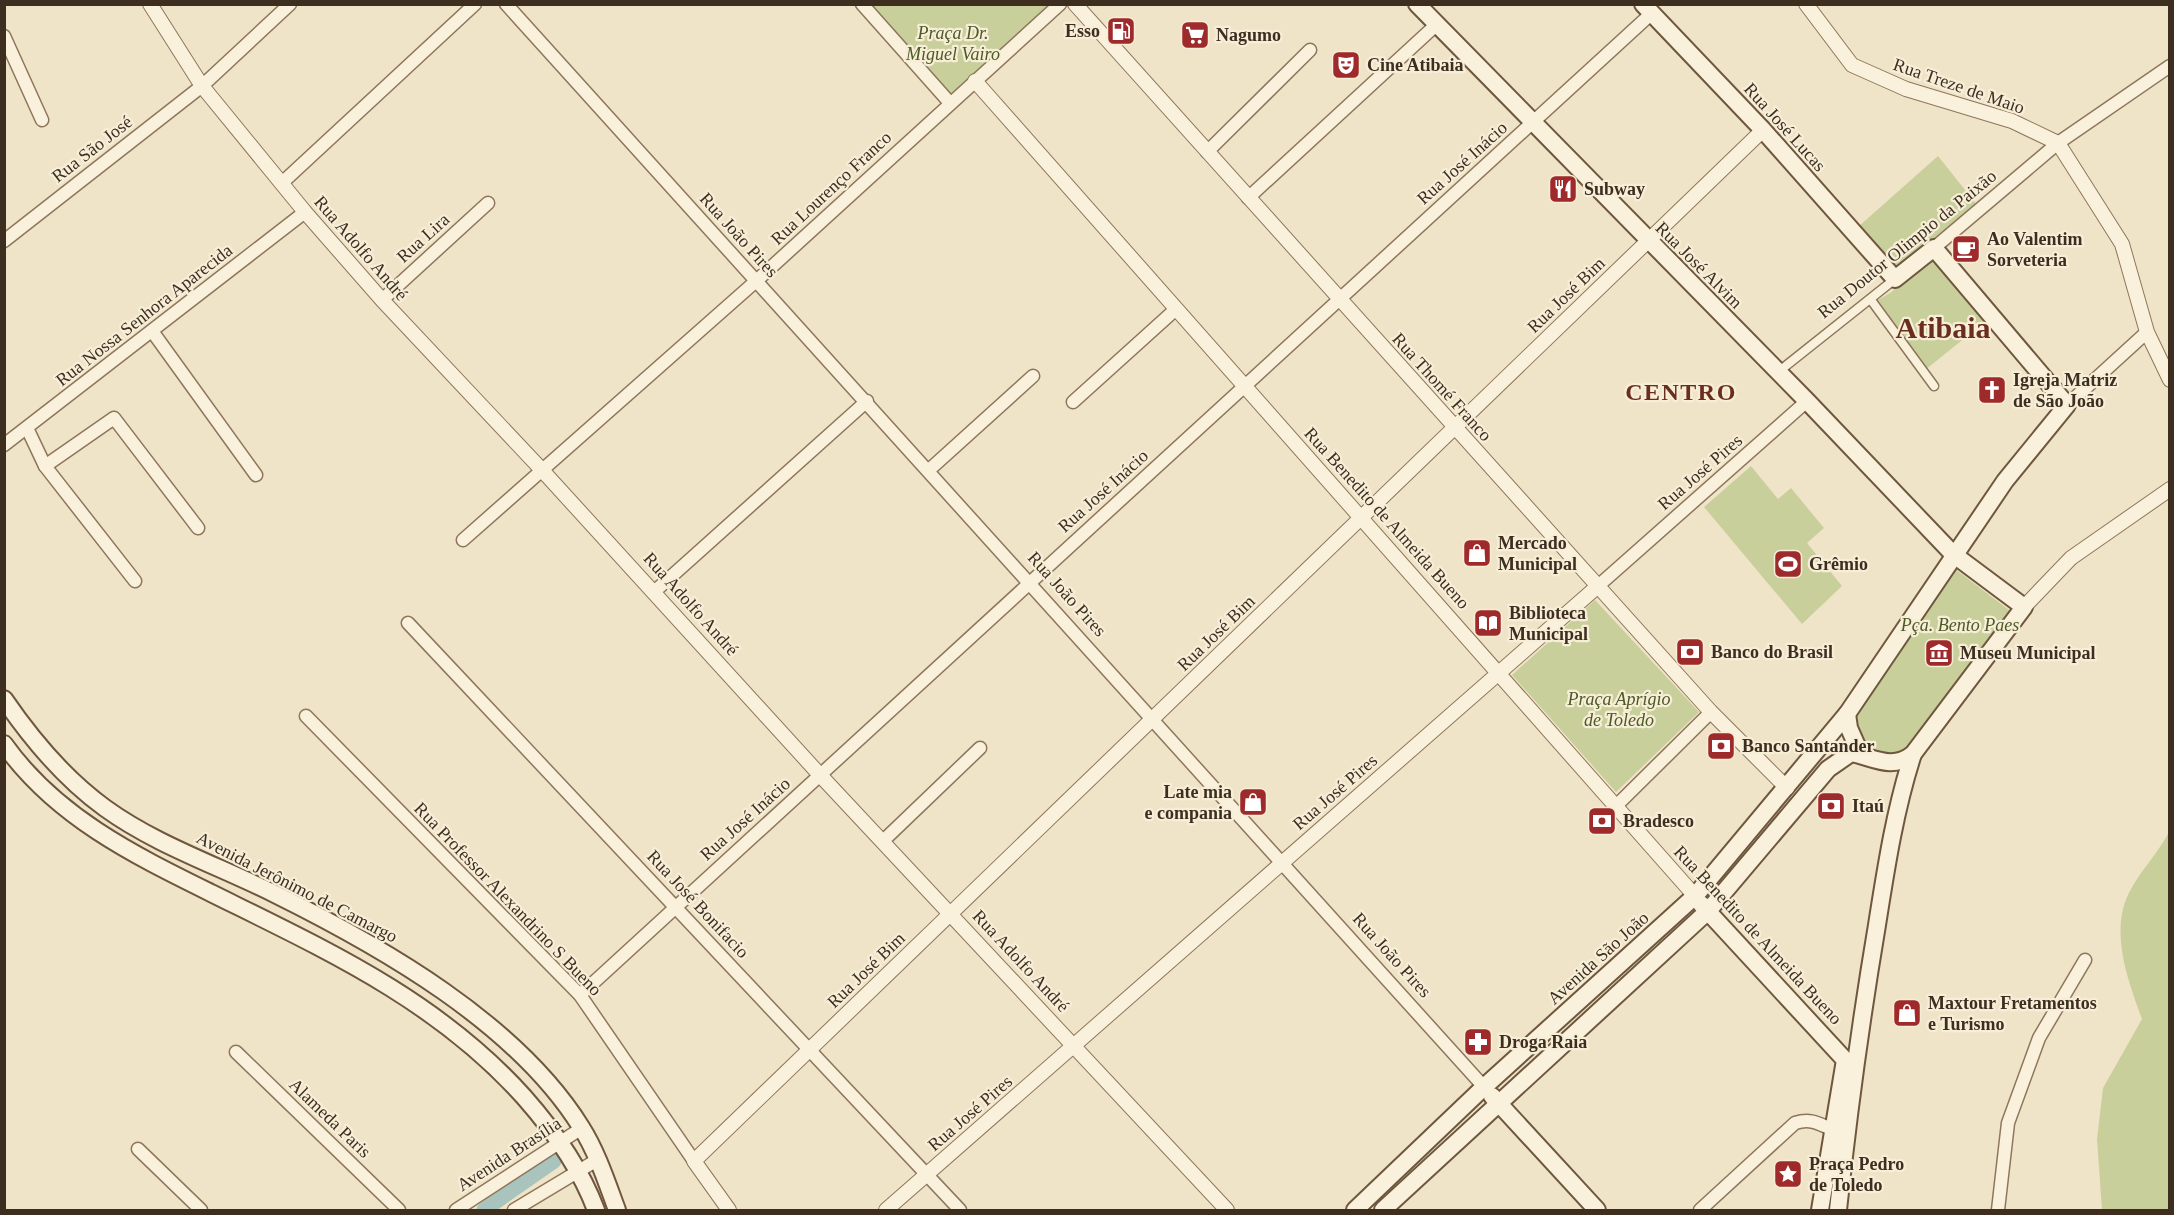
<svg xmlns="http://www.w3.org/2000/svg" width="2174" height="1215" viewBox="0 0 2174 1215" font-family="'Times New Roman',serif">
  <rect width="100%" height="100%" fill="#f0e4c8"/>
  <g fill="#c9cf9b">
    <path d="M866,5H1051L951,99Z"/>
    <path d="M1938,156L1977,205L1939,234L1899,270L1858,227Z"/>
    <path d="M1932,258L1986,321L1925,370L1876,301L1890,293Z"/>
    <path d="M1751,466L1778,499L1791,488L1824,528L1807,543L1842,586L1802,624L1704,507Z"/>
    <path d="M1955,569L2013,613L1904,758L1871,757L1849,716Z"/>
    <path d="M1595,600L1699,712L1616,792L1512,675Z"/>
    <path d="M2169,832V1210H2102L2097,1139L2103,1088L2142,1019C2128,980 2108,929 2131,889C2142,869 2158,853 2169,832Z"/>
  </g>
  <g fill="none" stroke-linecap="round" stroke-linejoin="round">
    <path stroke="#a9c4bc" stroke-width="15" d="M484,1210L554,1161"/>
    <g stroke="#8d765c" stroke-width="11">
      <g id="pedestrian">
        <path d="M1871,300L1934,386"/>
        <path d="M1778,372L1895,279"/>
      </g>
    </g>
    <g stroke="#8d765c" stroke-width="15">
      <g id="minor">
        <path d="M506,4L1484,1087"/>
        <path d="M862,4L950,103"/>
        <path d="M4,36L42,120"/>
        <path d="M1207,152L1310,50"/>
        <path d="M283,182L475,4"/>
        <path d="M1248,198L1436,25"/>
        <path d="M4,241L202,86L290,4"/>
        <path d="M1934,248L2058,143L2170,66"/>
        <path d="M382,300L488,203"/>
        <path d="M152,331L256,475"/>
        <path d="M1073,402L1176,309"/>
        <path d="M2067,405L2147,332"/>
        <path d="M27,428L45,466L135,581"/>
        <path d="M4,445L305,212"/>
        <path d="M45,466L114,418L198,528"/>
        <path d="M929,470L1033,376"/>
        <path d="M463,540L755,282L1060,4"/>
        <path d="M1598,586L1807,401"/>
        <path d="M655,591L867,401"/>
        <path d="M408,623L960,1210"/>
        <path d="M306,716L580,995L694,1161"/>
        <path d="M1616,806L1711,712"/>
        <path d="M883,841L980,748"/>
        <path d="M580,995L1652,13"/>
        <path d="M236,1052L399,1210"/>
        <path d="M138,1149L201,1210"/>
        <path d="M456,1210L582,1128"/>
        <path d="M514,1210L597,1160"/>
        <path d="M1700,1210L1795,1123C1814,1117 1821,1126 1839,1132"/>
        <path d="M1998,1210L2008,1123L2039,1038L2085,960"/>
      </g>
    </g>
    <g stroke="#8d765c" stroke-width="16">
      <g id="tertiary">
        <path d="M150,4L202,86L305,212L382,300L541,469L820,775L1227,1210"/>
        <path d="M1075,4L1711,712L1787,788"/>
        <path d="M1806,4L1852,65L1906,89L2012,121L2058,143L2122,244L2147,332L2170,380"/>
        <path d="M975,81L1695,896"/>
        <path d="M2024,607L2071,558L2170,489"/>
        <path d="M729,1210L694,1161L1763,130"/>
        <path d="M886,1210L1598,586"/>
      </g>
    </g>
    <g stroke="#6f573f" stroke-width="20">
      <g id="secondary">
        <path d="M4,699C32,740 65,779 105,808C156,845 219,866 275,894C382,947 516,1023 581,1127C597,1152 607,1183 617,1210"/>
        <path d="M1847,714L1849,728L1861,755"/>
        <path d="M4,744C56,817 134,855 211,893C326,950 437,1000 524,1097C554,1131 580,1167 596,1210"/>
        <path d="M1701,904L1845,1060L1820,1210"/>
        <path d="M1492,1096L1597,1210"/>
        <path d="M1355,1210L1484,1087L1695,896L1847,714L2005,481L2067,405L1934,248L1895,279L1763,130L1643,4"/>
        <path d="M1383,1210L1708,911L1828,769L1851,753C1873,757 1892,771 1913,754L2024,607L1953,554L1807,401L1417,4"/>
        <path d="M1838,1210C1848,1115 1861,1020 1877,925C1886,868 1895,809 1913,754"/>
      </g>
    </g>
    <use href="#pedestrian" stroke="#faf1dc" stroke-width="8"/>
    <use href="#minor" stroke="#faf1dc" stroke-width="12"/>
    <use href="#tertiary" stroke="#faf1dc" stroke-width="14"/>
    <use href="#secondary" stroke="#faf1dc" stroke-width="16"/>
  </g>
  <defs>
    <g id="fuel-square" transform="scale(1.5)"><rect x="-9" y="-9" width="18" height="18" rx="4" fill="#9e2a2b" stroke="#f7eed8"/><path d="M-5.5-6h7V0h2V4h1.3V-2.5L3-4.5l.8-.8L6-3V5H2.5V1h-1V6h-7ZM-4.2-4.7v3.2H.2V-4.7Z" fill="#fff"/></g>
    <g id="supermarket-square" transform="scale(1.5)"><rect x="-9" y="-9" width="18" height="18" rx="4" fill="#9e2a2b" stroke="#f7eed8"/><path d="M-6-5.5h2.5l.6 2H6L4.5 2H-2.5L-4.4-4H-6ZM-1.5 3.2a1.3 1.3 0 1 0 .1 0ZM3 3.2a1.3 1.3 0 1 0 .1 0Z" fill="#fff"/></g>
    <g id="theatre-square" transform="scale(1.5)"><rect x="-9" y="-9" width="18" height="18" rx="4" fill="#9e2a2b" stroke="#f7eed8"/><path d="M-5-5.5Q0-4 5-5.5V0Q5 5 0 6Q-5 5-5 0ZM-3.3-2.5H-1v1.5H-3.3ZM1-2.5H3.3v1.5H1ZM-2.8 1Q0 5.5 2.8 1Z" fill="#fff"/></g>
    <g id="restaurant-square" transform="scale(1.5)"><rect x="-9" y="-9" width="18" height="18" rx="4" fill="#9e2a2b" stroke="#f7eed8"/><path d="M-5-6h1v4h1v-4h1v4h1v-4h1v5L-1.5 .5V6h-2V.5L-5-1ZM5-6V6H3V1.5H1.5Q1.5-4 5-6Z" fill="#fff"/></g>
    <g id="cafe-square" transform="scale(1.5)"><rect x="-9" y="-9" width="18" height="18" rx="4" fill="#9e2a2b" stroke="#f7eed8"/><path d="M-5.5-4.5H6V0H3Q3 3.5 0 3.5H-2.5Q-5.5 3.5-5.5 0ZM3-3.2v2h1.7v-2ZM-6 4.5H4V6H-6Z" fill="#fff"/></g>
    <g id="church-square" transform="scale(1.5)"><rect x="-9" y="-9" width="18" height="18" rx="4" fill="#9e2a2b" stroke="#f7eed8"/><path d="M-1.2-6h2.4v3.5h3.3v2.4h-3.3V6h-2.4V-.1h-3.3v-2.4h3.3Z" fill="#fff"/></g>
    <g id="shop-square" transform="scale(1.5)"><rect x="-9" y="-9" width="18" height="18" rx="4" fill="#9e2a2b" stroke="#f7eed8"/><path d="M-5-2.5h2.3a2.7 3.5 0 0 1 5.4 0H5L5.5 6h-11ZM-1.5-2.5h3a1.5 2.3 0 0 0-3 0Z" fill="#fff"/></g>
    <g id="stadium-square" transform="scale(1.5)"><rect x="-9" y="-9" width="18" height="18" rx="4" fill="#9e2a2b" stroke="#f7eed8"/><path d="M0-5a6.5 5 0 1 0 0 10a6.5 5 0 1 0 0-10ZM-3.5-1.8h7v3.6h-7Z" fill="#fff"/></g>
    <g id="library-square" transform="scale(1.5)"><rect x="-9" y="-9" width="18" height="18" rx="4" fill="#9e2a2b" stroke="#f7eed8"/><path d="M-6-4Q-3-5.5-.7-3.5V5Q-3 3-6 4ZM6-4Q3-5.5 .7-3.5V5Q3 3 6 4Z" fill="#fff"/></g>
    <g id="bank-square" transform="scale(1.5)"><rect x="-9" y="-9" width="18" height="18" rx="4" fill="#9e2a2b" stroke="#f7eed8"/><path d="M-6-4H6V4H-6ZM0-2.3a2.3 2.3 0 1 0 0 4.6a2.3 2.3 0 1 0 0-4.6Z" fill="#fff"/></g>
    <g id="museum-square" transform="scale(1.5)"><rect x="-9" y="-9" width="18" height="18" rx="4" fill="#9e2a2b" stroke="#f7eed8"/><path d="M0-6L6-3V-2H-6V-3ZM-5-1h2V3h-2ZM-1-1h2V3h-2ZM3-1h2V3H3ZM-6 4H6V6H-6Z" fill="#fff"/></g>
    <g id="pharmacy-square" transform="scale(1.5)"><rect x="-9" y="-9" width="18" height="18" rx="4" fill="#9e2a2b" stroke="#f7eed8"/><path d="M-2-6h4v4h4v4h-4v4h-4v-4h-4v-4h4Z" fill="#fff"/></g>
    <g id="sight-square" transform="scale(1.5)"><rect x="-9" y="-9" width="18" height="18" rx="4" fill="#9e2a2b" stroke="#f7eed8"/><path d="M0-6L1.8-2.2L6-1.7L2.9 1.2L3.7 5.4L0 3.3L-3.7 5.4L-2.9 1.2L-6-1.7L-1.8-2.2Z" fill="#fff"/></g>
  </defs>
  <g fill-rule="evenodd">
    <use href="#fuel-square" x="1121" y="31"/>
    <use href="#supermarket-square" x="1195" y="35"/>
    <use href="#theatre-square" x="1346" y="65"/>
    <use href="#restaurant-square" x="1563" y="189"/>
    <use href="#cafe-square" x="1966" y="249"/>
    <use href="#church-square" x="1992" y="390"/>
    <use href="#shop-square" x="1477" y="553"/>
    <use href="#stadium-square" x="1788" y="564"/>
    <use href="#library-square" x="1488" y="623"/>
    <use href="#bank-square" x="1690" y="652"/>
    <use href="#museum-square" x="1939" y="653"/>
    <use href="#bank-square" x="1721" y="746"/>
    <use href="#shop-square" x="1253" y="802"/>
    <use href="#bank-square" x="1831" y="806"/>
    <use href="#bank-square" x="1602" y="821"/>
    <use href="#shop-square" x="1907" y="1013"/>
    <use href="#pharmacy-square" x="1478" y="1042"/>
    <use href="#sight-square" x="1788" y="1174"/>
  </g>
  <g text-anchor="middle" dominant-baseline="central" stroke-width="4.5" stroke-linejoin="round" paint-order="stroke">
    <g font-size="18" font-weight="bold" fill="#3d2e20" stroke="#f7eed8" text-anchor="start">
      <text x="1100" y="31" text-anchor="end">Esso</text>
      <text x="1216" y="35">Nagumo</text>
      <text x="1367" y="65">Cine Atibaia</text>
      <text x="1584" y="189">Subway</text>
      <text x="1987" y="239">Ao Valentim<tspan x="1987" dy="21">Sorveteria</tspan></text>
      <text x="2013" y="380">Igreja Matriz<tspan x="2013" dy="21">de São João</tspan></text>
      <text x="1498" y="543">Mercado<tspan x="1498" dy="21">Municipal</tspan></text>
      <text x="1809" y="564">Grêmio</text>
      <text x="1509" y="613">Biblioteca<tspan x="1509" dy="21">Municipal</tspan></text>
      <text x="1711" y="652">Banco do Brasil</text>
      <text x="1960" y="653">Museu Municipal</text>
      <text x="1742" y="746">Banco Santander</text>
      <text x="1232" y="792" text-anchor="end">Late mia<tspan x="1232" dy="21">e compania</tspan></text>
      <text x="1852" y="806">Itaú</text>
      <text x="1623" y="821">Bradesco</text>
      <text x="1928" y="1003">Maxtour Fretamentos<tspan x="1928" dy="21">e Turismo</tspan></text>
      <text x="1499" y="1042">Droga Raia</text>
      <text x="1809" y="1164">Praça Pedro<tspan x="1809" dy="21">de Toledo</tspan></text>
    </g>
    <g font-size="18" font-style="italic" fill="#4d5a26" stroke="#f7eed8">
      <text x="953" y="33">Praça Dr.<tspan x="953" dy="21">Miguel Vairo</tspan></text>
      <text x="1960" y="625">Pça. Bento Paes</text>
      <text x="1619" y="699">Praça Aprígio<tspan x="1619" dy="21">de Toledo</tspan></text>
    </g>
    <g font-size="18" fill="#3d2e20" stroke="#f7eed8">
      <text transform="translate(1959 86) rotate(19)">Rua Treze de Maio</text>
      <text transform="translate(1785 127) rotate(48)">Rua José Lucas</text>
      <text transform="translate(92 149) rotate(-38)">Rua São José</text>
      <text transform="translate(1462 163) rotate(-42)">Rua José Inácio</text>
      <text transform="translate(831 188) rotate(-43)">Rua Lourenço Franco</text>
      <text transform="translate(739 235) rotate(48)">Rua João Pires</text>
      <text transform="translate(423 238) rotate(-42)">Rua Lira</text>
      <text transform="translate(1907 244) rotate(-39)">Rua Doutor Olimpio da Paixão</text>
      <text transform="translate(361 248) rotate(49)">Rua Adolfo André</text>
      <text transform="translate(1699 265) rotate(45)">Rua José Alvim</text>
      <text transform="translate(1566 295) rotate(-44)">Rua José Bim</text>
      <text transform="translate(144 315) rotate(-38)">Rua Nossa Senhora Aparecida</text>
      <text transform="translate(1442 387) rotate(48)">Rua Thomé Franco</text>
      <text transform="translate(1700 472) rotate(-41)">Rua José Pires</text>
      <text transform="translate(1103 491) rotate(-42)">Rua José Inácio</text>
      <text transform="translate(1387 518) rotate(48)">Rua Benedito de Almeida Bueno</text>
      <text transform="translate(1067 594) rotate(48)">Rua João Pires</text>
      <text transform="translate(691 604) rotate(48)">Rua Adolfo André</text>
      <text transform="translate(1216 633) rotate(-44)">Rua José Bim</text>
      <text transform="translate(1335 792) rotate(-41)">Rua José Pires</text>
      <text transform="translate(745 819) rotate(-42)">Rua José Inácio</text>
      <text transform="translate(297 887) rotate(27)">Avenida Jerônimo de Camargo</text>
      <text transform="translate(508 899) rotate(46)">Rua Professor Alexandrino S Bueno</text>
      <text transform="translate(698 904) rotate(47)">Rua José Bonifacio</text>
      <text transform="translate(1758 935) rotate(47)">Rua Benedito de Almeida Bueno</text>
      <text transform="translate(1392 955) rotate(48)">Rua João Pires</text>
      <text transform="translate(1598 958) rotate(-42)">Avenida São João</text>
      <text transform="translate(1021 961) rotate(47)">Rua Adolfo André</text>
      <text transform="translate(866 970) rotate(-44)">Rua José Bim</text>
      <text transform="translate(970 1113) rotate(-41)">Rua José Pires</text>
      <text transform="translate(330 1118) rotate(44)">Alameda Paris</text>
      <text transform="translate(509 1154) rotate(-33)">Avenida Brasília</text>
    </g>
    <g font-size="24" font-weight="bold" letter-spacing="1.5" fill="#6b2e1e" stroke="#f7eed8">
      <text x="1681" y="392">CENTRO</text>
    </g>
    <g font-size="30" font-weight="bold" fill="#6b2e1e" stroke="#f7eed8">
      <text x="1943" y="327">Atibaia</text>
    </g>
  </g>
  <rect width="2174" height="1215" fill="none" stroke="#3d2e20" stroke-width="12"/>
</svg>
